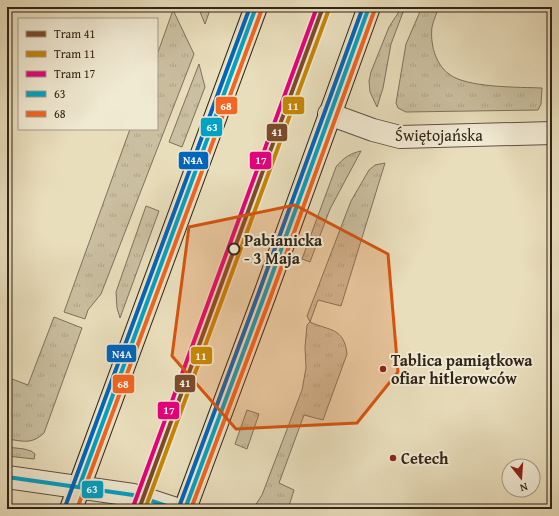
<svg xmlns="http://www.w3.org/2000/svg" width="559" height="516" viewBox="0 0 559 516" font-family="'Gentium Book Plus',serif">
  <defs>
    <pattern id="grass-tufts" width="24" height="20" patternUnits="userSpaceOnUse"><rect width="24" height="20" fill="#cabfa0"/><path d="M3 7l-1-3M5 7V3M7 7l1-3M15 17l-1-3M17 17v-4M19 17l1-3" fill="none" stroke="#aea489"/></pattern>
  </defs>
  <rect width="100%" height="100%" fill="#e9debc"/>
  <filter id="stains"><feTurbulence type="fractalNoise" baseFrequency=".005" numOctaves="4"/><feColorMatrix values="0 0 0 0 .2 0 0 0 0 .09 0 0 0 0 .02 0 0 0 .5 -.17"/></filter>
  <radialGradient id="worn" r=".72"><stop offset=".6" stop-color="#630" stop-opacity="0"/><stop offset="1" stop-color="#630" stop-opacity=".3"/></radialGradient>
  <g fill="url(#grass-tufts)" stroke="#7d725c">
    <path d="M198,7H211L205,24Z"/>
    <path d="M402,7H405L391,44L383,88L377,107L370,92L369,81L371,72L389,27Z"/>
    <path d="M422,7H439C437,13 433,21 432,27C430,43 435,64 449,74C466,88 519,87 542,88L541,104L538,110L406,112L398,108L396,103L406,44Z"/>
    <path d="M173,10L194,54L101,294L88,310L85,319L64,312L130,129H157V55Z"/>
    <path d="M199,64L205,87L182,147L169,142Z"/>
    <path d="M361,151L330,209L310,262L302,259L336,167C343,158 351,153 361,151Z"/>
    <path d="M385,163L341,306L318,300L310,322C329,331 344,327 347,354L323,420L304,415L279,483L294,490L288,509H253L262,495L302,390L306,368L305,347L307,325L310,322L307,316L351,201L369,170L375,165Z"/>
    <path d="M146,206L159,211L120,318L117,308L116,292Z"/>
    <path d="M54,317L82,328L44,433C31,445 23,441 7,439V386L8,382L12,379L28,385Z"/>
    <path d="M247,410L259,414L247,449L235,444Z"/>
    <path d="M7,447L24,449L31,451L35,454L34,459L7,456Z"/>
  </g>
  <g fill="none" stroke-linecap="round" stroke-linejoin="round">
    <g stroke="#5e5342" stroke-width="24">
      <g id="minor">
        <path d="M329,114L373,130L400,137L552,133"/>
        <path d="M7,477L133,495L176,509"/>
      </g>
    </g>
    <g stroke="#302519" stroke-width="24">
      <g id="major">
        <path d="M71,509L256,7"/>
        <path d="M185,509L265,294L369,7"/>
      </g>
    </g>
    <use href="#minor" stroke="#f1ead3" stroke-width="22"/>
    <use href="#major" stroke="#e9debc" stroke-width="22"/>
    <g stroke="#f1ead3" stroke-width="7">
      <g id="bus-1">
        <path d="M7,477L133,495L176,509"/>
        <path d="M79,487L256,7"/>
        <path d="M185,509L265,294L369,7"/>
      </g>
    </g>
    <g stroke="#f1ead3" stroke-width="7">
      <g id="bus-2">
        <path d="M77,509L262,9"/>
        <path d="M191,509L271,296L375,9"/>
      </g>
    </g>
    <g stroke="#f1ead3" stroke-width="7">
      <g id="bus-3">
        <path d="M65,507L250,7"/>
        <path d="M179,507L259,292L363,7"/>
      </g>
    </g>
    <use href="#bus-1" stroke="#02a2c5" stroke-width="4"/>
    <use href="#bus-2" stroke="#f26522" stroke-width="4"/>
    <use href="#bus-3" stroke="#0065bd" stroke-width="4"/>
    <g stroke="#f1ead3" stroke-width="7">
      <path id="tram-1" d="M139,509L323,7"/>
    </g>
    <g stroke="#f1ead3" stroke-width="7">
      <path id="tram-2" d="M145,509L329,9"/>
    </g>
    <g stroke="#f1ead3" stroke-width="7">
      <path id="tram-3" d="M133,507L317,7"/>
    </g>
    <use href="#tram-1" stroke="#7a4b2a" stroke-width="4"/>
    <use href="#tram-2" stroke="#c58606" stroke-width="4"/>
    <use href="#tram-3" stroke="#e5007d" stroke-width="4"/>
  </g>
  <path fill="#d6540d" fill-opacity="0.2" stroke="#d6540d" stroke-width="3" stroke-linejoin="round" d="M295,205L388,254L398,372L357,423L236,429L172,356L189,227Z"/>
  <circle fill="#f1ead3" stroke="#302519" stroke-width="2" cx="234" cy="249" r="5.5"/>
  <g fill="#8f2418" stroke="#f1ead3" stroke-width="1.5">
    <circle cx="383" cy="369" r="4"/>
    <circle cx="393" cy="458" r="4"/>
  </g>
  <g text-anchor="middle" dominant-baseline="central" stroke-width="4" stroke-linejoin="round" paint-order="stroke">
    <g font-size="16" fill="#302519" stroke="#f1ead3">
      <text x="439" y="135">Świętojańska</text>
    </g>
    <g font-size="16" font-weight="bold" fill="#302519" stroke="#f1ead3" text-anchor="start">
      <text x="244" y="240">Pabianicka<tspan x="244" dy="18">- 3 Maja</tspan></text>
    </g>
    <g font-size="16" font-weight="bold" fill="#302519" stroke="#f1ead3" text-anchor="start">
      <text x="391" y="360">Tablica pamiątkowa<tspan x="391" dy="18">ofiar hitlerowców</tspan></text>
      <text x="401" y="458">Cetech</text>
    </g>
  </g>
  <g stroke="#f1ead3" stroke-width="1.5">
    <rect x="282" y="96" width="23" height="19" rx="4" fill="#c58606"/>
    <rect x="215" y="96" width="23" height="19" rx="4" fill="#f26522"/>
    <rect x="200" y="117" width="23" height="20" rx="4" fill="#02a2c5"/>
    <rect x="266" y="123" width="22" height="19" rx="4" fill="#7a4b2a"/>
    <rect x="178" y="151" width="31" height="19" rx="4" fill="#0065bd"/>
    <rect x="249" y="151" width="23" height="19" rx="4" fill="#e5007d"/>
    <rect x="106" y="344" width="31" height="19" rx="4" fill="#0065bd"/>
    <rect x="190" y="346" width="23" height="19" rx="4" fill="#c58606"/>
    <rect x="174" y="374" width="22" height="19" rx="4" fill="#7a4b2a"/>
    <rect x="112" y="374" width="23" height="20" rx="4" fill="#f26522"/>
    <rect x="157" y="401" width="23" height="19" rx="4" fill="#e5007d"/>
    <rect x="81" y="480" width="23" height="19" rx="4" fill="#02a2c5"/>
  </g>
  <g font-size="11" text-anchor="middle" font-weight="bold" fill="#fff">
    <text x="293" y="110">11</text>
    <text x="226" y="110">68</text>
    <text x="212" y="131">63</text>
    <text x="277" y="136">41</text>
    <text x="193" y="164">N4A</text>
    <text x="261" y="164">17</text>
    <text x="122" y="358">N4A</text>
    <text x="201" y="360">11</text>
    <text x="185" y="387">41</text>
    <text x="123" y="388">68</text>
    <text x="169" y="414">17</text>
    <text x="92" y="493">63</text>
  </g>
  <rect width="559" height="516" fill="none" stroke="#e9debc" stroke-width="24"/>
  <rect x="8" y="8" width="543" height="500" fill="none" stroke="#302519" stroke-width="2"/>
  <rect x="12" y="12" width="535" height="492" fill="none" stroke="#302519"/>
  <rect x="18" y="18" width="140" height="112" fill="#f1ead3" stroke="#a49b89"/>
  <rect x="26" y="31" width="20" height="6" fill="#7a4b2a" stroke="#a49b89"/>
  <text x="54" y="38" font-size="12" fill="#302519">Tram 41</text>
  <rect x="26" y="51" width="20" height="6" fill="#c58606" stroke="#a49b89"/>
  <text x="54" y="58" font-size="12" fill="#302519">Tram 11</text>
  <rect x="26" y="71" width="20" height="6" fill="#e5007d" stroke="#a49b89"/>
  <text x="54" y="78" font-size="12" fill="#302519">Tram 17</text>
  <rect x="26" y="91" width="20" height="6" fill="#02a2c5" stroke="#a49b89"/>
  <text x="54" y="98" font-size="12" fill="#302519">63</text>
  <rect x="26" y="111" width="20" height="6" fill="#f26522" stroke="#a49b89"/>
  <text x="54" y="118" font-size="12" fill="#302519">68</text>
  <g transform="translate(521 478) rotate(163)"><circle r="19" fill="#f1ead3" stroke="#a49b89"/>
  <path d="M0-3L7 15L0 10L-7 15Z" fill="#8f2418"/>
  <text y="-6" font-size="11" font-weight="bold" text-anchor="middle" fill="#302519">N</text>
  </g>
  <rect width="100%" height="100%" filter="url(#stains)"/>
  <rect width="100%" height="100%" fill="url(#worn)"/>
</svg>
